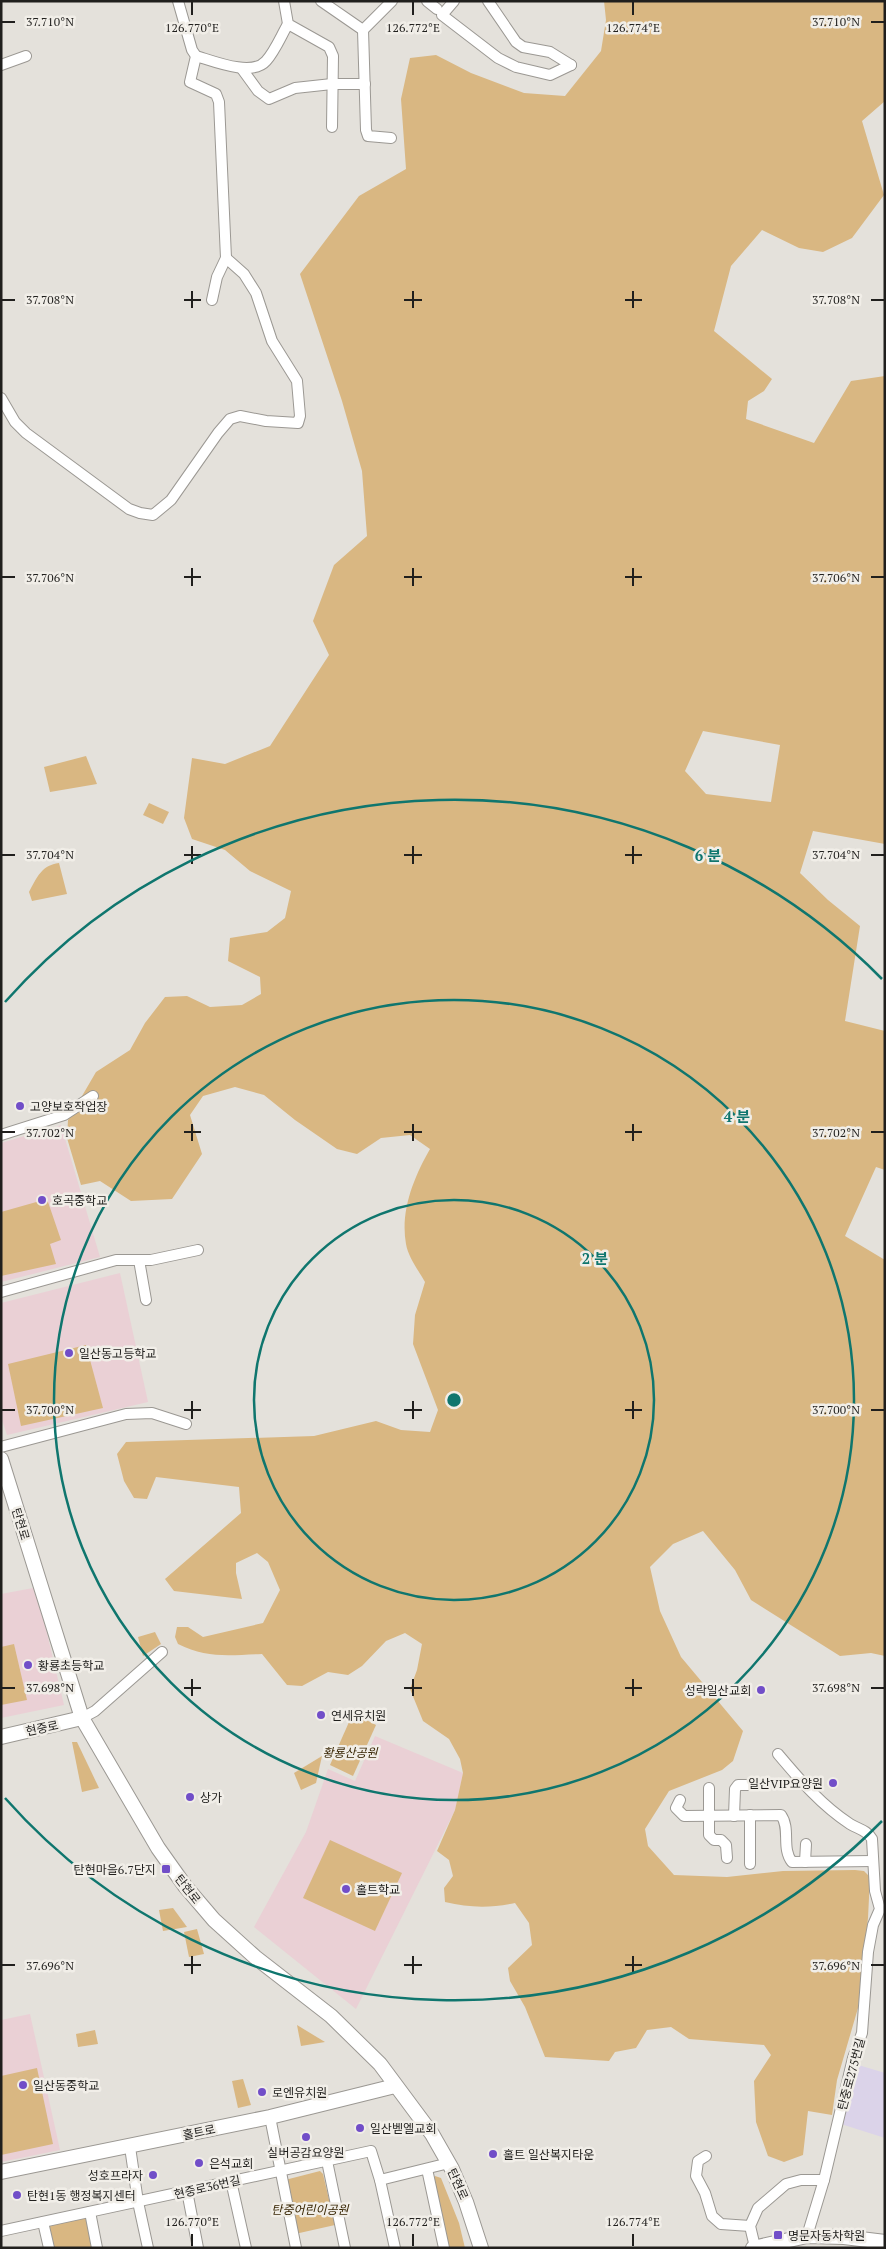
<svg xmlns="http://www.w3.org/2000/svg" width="886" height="2249" viewBox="0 0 886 2249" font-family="'PT Serif','Noto Sans KR',serif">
  <rect width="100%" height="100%" fill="#e4e1db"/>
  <path fill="#dbd3e9" d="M855,2064L885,2073V2138L841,2124Z"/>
  <g fill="#ead0d5">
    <path d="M61,1125L100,1257L1,1282V1143Z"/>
    <path d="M120,1273L148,1402L7,1435L1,1417V1303Z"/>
    <path d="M33,1588L45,1625L64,1705L1,1718V1594Z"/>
    <path d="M375,1736L463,1773L455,1810L356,2009L254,1927L306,1832L328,1769L355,1781Z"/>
    <path d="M30,2014L60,2150L1,2162V2020Z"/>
  </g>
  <g fill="#d9b782" fill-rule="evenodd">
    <path d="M604,1H885V101L862,121L884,195L852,238L823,252L799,248L762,230L731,266L714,331L772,379L764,391L748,401L746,419L814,443L851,381L885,376V844L813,831L800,873L828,900L860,926L845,1021L885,1031V1170L876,1167L845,1236L885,1260V1656L871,1653L840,1656L751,1600L735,1570L703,1531L673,1544L650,1567L660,1611L681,1657L743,1731L733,1761L722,1770L669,1791L645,1829L648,1846L674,1875L727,1877L783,1871L855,1870L864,1871L870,1877L868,1918L858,2008L837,2080L832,2115L808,2111L803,2155L784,2162L768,2156L756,2122L754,2081L771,2055L764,2045L689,2039L671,2027L647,2030L636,2048L615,2052L609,2061L545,2057L525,2007L510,1981L508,1968L532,1945L529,1923L515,1903C491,1908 470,1908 445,1902L444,1888L453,1876L449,1860L437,1851L455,1810L463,1773L460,1759L449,1739L423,1721L410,1689L417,1670L422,1644L405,1633L386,1641L362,1666L348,1675L328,1672L302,1686L287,1685L262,1654C231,1655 207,1659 178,1644L175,1637L177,1627H188L203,1637L263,1623L280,1590L268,1562L257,1553L236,1563V1573L242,1599L174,1591L165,1579L241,1513L239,1487L156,1477L147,1499L134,1498L124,1481L117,1454L126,1442L314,1436L376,1421L401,1430L430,1432L438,1410L413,1344L415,1315L425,1282C419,1271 408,1257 406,1244C400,1211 414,1177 430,1149L410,1135L381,1138L357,1154L337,1149L295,1120L264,1095L235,1087L203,1096L190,1115L202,1154L172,1199L131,1201L100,1181L81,1185L67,1138L68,1120L96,1072L130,1050L145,1023L165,997L187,996L210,1007L242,1005L261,994L260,977L228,961L230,938L267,932L285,918L291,891L250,871L225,850L192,839L184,818L192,758L225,764L270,746L329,655L313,621L334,565L367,536L362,471L342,401L300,274L359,196L406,169L401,99L410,58L436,55L471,73L524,93L565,96L601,51L606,20ZM703,731L780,745L771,802L706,794L685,771Z"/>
    <path d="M86,756L97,784L50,792L44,767Z"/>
    <path d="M149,803L169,812L163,824L143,815Z"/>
    <path d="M59,863L67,894L32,901L29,892C37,877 42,865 59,863Z"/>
    <path d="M47,1199L61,1240L50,1244L56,1264L1,1276V1212Z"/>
    <path d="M86,1345L103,1408L21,1426L8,1364Z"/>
    <path d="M155,1632L161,1644L143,1656L138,1637Z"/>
    <path d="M14,1644L27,1700L1,1705V1647Z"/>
    <path d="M353,1713L376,1725L353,1776L330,1765Z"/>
    <path d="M72,1742H77L99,1788L82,1792Z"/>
    <path d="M322,1756L316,1783L301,1790L294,1773Z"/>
    <path d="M330,1840L402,1873L375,1931L303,1898Z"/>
    <path d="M173,1908L187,1927L163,1931L159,1910Z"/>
    <path d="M197,1929L204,1954L189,1957L184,1932Z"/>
    <path d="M297,2025L325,2042L301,2046Z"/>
    <path d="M95,2030L98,2044L78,2047L76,2034Z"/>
    <path d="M37,2068L53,2144L1,2155V2076Z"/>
    <path d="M243,2079L251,2105L238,2108L232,2081Z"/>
    <path d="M320,2171L323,2174L335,2225L295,2234L285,2180Z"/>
    <path d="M435,2176L441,2178L459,2223L465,2248H448L431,2181Z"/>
    <path d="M85,2218L89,2220L96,2248H51L47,2228L51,2224Z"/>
  </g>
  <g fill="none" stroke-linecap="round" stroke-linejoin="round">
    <g stroke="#9b9893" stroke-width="12">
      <g id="street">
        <path d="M178,1L192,50L196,56L190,82L216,94L219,102L226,258L217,277L212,300"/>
        <path d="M284,1L288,24L329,47L333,56L332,127"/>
        <path d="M321,1L363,30"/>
        <path d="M427,1L437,9"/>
        <path d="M454,1L442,15L498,58L516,67L550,75L571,65"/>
        <path d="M488,1L516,42L523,47L550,52L571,65"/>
        <path d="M196,56C213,61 252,77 266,61C275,51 281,36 288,24"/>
        <path d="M1,65L26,56"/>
        <path d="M242,69L258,91L269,99L295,88L332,84H365"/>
        <path d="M391,138L368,136L366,130L363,30L392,1"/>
        <path d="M1,398L15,422L26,433L129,509L140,513L153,515L171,500L218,433L230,419L240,416L266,421L298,423L300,416L297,381L272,341L256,293L244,274L226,258"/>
        <path d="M1,1135L64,1115L93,1096"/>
        <path d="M139,1260L146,1300"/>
        <path d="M1,1292L116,1260H151L198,1250"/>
        <path d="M1,1447L126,1414L152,1413L186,1424"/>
        <path d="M82,1718L95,1711L162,1652"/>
        <path d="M778,1754C800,1780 821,1805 850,1824C858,1829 867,1830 872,1839L875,1891L880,1909L873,1925L868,1952L862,2033L853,2058L824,2180L807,2236"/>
        <path d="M709,1788V1835L714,1840H721L726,1845L727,1858"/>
        <path d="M680,1800L676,1808L684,1816L781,1815C791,1829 781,1848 792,1862L873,1861"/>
        <path d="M750,1815V1864"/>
        <path d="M734,1816L735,1789L738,1785H757"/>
        <path d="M805,1862L806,1844"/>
        <path d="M270,2117L296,2248"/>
        <path d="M130,2147L138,2202L148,2248"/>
        <path d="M706,2156L698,2161L696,2176L705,2193L712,2216L721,2224L750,2226"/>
        <path d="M327,2161L345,2248"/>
        <path d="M427,2169L444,2248"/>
        <path d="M380,2180L395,2248"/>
        <path d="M231,2181L246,2248"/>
        <path d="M187,2191L198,2248"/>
        <path d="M90,2212L97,2248"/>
        <path d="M43,2222L49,2248"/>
        <path d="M1,2231L371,2151L380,2180L449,2163"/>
        <path d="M755,2247L750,2226L758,2208L786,2184L801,2180H824"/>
      </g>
    </g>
    <g stroke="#9b9893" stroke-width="16">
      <g id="secondary">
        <path d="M1,1459L82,1718L158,1848L185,1886L214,1920L255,1957L331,2016L380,2064L432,2134L452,2169L466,2202L481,2248"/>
        <path d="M1,1737L82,1718"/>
        <path d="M1,2172L270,2117L395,2086"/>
        <path d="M753,2248L807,2236L844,2237L885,2242"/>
      </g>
    </g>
    <use href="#street" stroke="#fff" stroke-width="10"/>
    <use href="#secondary" stroke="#fff" stroke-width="14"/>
  </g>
  <path fill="none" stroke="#201f1d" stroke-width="2" d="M192,2V15M413,2V15M633,2V15M2,22H15M871,22H884M192,291V308M413,291V308M633,291V308M2,300H15M184,300H201M404,300H422M625,300H642M871,300H884M192,568V586M413,568V586M633,568V586M2,577H15M184,577H201M404,577H422M625,577H642M871,577H884M192,846V864M413,846V864M633,846V864M2,855H15M184,855H201M404,855H422M625,855H642M871,855H884M192,1124V1141M413,1124V1141M633,1124V1141M2,1132H15M184,1132H201M404,1132H422M625,1132H642M871,1132H884M192,1401V1419M413,1401V1419M633,1401V1419M2,1410H15M184,1410H201M404,1410H422M625,1410H642M871,1410H884M192,1679V1696M413,1679V1696M633,1679V1696M2,1688H15M184,1688H201M404,1688H422M625,1688H642M871,1688H884M192,1956V1974M413,1956V1974M633,1956V1974M2,1965H15M184,1965H201M404,1965H422M625,1965H642M871,1965H884M192,2234V2246M413,2234V2246M633,2234V2246"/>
  <g fill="none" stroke="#0f766e" stroke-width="2.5">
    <circle cx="454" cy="1400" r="200"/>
    <circle cx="454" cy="1400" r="400"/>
    <path d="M882 1821A600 600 0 0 1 5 1798M5 1002A600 600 0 0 1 882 979"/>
  </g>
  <g fill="#714ec8" stroke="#f1eee8" stroke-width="2">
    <circle cx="20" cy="1106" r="5"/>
    <circle cx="42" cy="1200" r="5"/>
    <circle cx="69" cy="1353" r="5"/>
    <circle cx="28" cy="1665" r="5"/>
    <circle cx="761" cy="1690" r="5"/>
    <circle cx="321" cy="1715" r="5"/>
    <circle cx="833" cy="1783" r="5"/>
    <circle cx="190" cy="1797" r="5"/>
    <rect x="161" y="1864" width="10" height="10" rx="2.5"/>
    <circle cx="346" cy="1889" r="5"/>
    <circle cx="23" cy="2085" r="5"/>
    <circle cx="262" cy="2092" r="5"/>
    <circle cx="360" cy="2128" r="5"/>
    <circle cx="306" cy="2137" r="5"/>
    <circle cx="493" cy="2154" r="5"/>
    <circle cx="199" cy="2163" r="5"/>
    <circle cx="153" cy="2175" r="5"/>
    <circle cx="17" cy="2195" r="5"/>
    <rect x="773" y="2230" width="10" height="10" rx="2.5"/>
  </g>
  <g text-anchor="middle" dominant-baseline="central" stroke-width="5" stroke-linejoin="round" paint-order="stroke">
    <g font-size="12" fill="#201f1d" stroke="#f1eee8" text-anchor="start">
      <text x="30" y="1106">고양보호작업장</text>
      <text x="52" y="1200">호곡중학교</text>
      <text x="79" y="1353">일산동고등학교</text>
      <text x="38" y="1665">황룡초등학교</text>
      <text x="751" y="1690" text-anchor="end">성락일산교회</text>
      <text x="331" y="1715">연세유치원</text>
      <text x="823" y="1783" text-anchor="end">일산VIP요양원</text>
      <text x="200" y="1797">상가</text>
      <text x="156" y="1869" text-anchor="end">탄현마을6.7단지</text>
      <text x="356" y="1889">홀트학교</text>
      <text x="33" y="2085">일산동중학교</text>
      <text x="272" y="2092">로엔유치원</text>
      <text x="370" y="2128">일산벧엘교회</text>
      <text x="306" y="2152" text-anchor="middle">실버공감요양원</text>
      <text x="503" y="2154">홀트 일산복지타운</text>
      <text x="209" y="2163">은석교회</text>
      <text x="143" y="2175" text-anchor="end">성호프라자</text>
      <text x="27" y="2195">탄현1동 행정복지센터</text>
      <text x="788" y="2235">명문자동차학원</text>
    </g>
    <g font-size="12" fill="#201f1d" stroke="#f1eee8">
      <text transform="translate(21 1524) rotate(73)">탄현로</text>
      <text transform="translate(42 1728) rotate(-12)">현중로</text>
      <text transform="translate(188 1889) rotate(52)">탄현로</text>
      <text transform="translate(851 2074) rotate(-75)">탄중로275번길</text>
      <text transform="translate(199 2132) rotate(-12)">홀트로</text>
      <text transform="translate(458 2184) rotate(66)">탄현로</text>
      <text transform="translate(207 2187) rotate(-13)">현중로36번길</text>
    </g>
    <g font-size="12" font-style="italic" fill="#382604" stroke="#f1eee8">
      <text x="350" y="1752">황룡산공원</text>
      <text x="310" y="2209">탄중어린이공원</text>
    </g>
  </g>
  <g font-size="12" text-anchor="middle" fill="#201f1d" stroke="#f1eee8" stroke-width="5" stroke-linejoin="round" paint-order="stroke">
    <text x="50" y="26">37.710°N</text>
    <text x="836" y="26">37.710°N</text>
    <text x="192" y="32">126.770°E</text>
    <text x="413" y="32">126.772°E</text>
    <text x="633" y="32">126.774°E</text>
    <text x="50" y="304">37.708°N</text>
    <text x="836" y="304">37.708°N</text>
    <text x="50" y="582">37.706°N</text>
    <text x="836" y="582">37.706°N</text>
    <text x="50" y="859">37.704°N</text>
    <text x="836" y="859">37.704°N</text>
    <text x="50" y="1137">37.702°N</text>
    <text x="836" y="1137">37.702°N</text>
    <text x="50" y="1414">37.700°N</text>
    <text x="836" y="1414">37.700°N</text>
    <text x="50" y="1692">37.698°N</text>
    <text x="836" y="1692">37.698°N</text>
    <text x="50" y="1970">37.696°N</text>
    <text x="836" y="1970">37.696°N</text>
    <text x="192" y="2226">126.770°E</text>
    <text x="413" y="2226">126.772°E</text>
    <text x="633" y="2226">126.774°E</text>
  </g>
  <circle cx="454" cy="1400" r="8" fill="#0f766e" stroke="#f1eee8" stroke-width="2.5"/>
  <g font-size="15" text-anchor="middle" font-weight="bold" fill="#0f766e" stroke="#f1eee8" stroke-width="5" stroke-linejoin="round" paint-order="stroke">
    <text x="708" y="861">6 분</text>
    <text x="737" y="1122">4 분</text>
    <text x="595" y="1264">2 분</text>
  </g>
  <rect width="886" height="2249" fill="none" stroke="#201f1d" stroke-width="5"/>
</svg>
